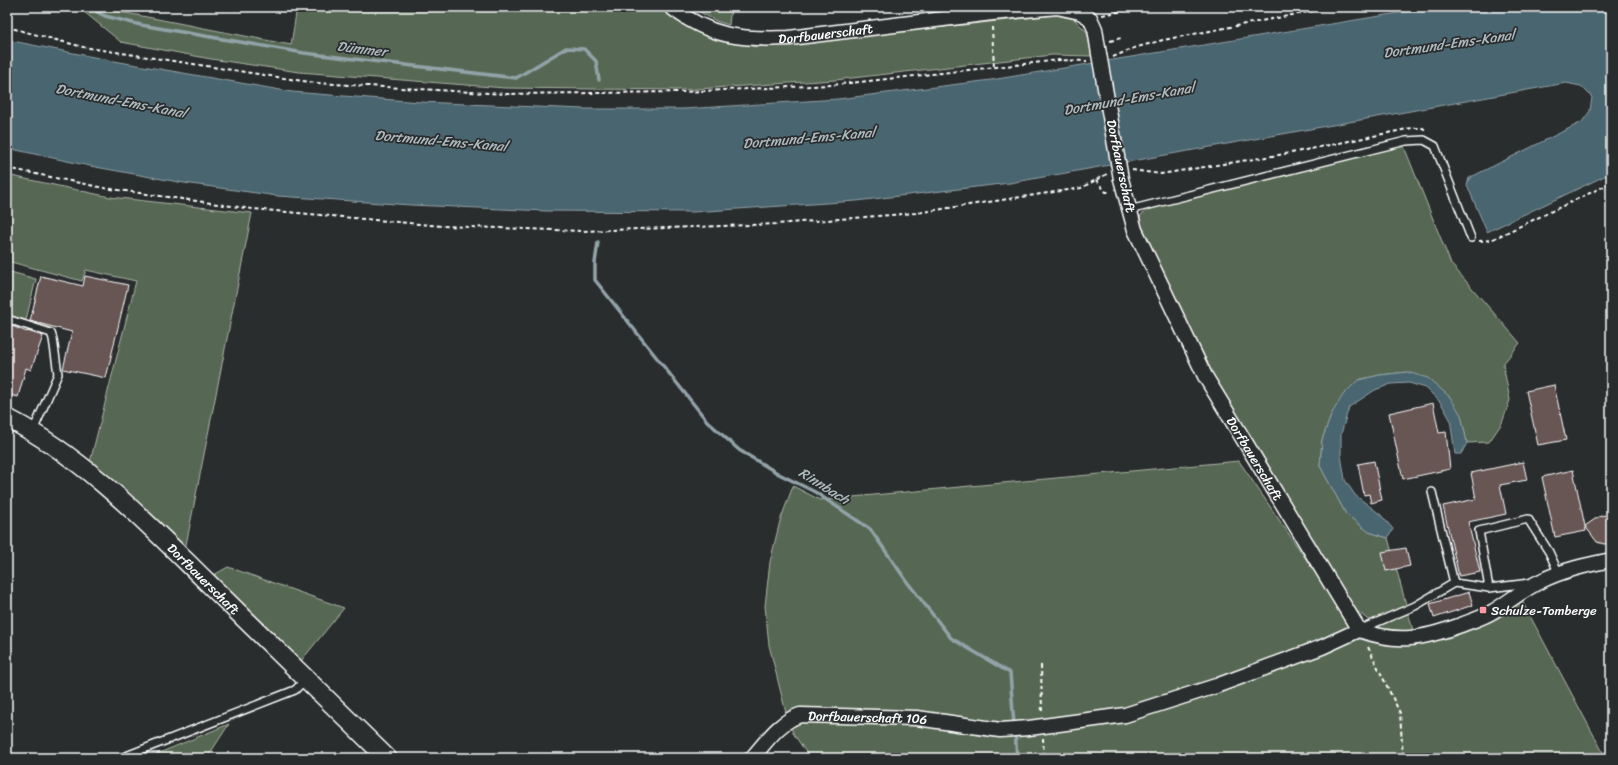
<svg xmlns="http://www.w3.org/2000/svg" width="1618" height="765" viewBox="0 0 1618 765" font-family="Sriracha,sans-serif">
  <rect width="100%" height="100%" fill="#2a2d2e"/>
  <filter id="ink" filterUnits="userSpaceOnUse"><feTurbulence type="fractalNoise" baseFrequency=".025" numOctaves="2"/><feDisplacementMap in="SourceGraphic" scale="8" xChannelSelector="R" yChannelSelector="G"/><feConvolveMatrix kernelMatrix="1 2 1 2 8 2 1 2 1" color-interpolation-filters="sRGB"/></filter>
  <g filter="url(#ink)">
    <g fill="#576852" stroke="#abb4a8">
      <path d="M78,7H107L111,10L291,45L297,7H667L711,36L756,47L1056,15L1074,19L1087,32L1092,56L1052,55L835,80L682,90L505,88L299,72L211,59L121,42Z"/>
      <path d="M691,7H731L729,25L716,21Z"/>
      <path d="M1403,144L1451,264L1520,343L1503,364L1510,400L1502,423L1489,442L1467,443L1461,415L1407,372L1380,375L1358,380L1332,413L1322,440L1320,466L1346,514L1369,532L1388,538L1414,634L1381,630L1358,612L1348,601L1209,373L1141,227L1140,216L1148,209Z"/>
      <path d="M7,175L110,197L252,213L185,550L90,462L136,281L86,270L82,281L7,261Z"/>
      <path d="M7,271L36,279L26,320L7,315Z"/>
      <path d="M1239,461L1338,606L1376,637L1442,638L1491,621L1522,601L1606,758H810L793,733L787,717L769,645L765,606L770,562L780,521L793,486L820,500Z"/>
      <path d="M228,567L344,608L301,661L212,576Z"/>
      <path d="M229,724L207,758H147Z"/>
    </g>
    <g fill="#4a656f" stroke="#92a3a9">
      <path d="M1435,7H1611V173L1487,232L1467,185L1469,178L1582,122L1590,111L1592,97L1581,86L1566,83L1010,183L856,201L693,212L546,211L411,205L278,196L184,183L90,166L7,148V40L114,61L292,92L420,102L584,109H684L838,99L991,80Z"/>
      <path d="M1407,372L1428,378L1450,397L1461,415L1467,443L1461,454H1455L1450,419L1441,403L1426,388L1409,383L1391,384L1375,390L1349,407L1341,434V455L1345,480L1355,495L1381,515L1393,529L1388,538L1369,532L1346,514L1320,466L1322,440L1332,413L1343,395L1358,380L1380,375Z"/>
    </g>
    <g fill="none" stroke-linecap="round" stroke-linejoin="round">
      <g stroke="#92a3a9" stroke-width="3.5">
        <path d="M97,12L105,16L141,25L304,53L516,78L566,48L584,49L596,61L599,80"/>
        <path d="M598,242L595,263V280L707,421L739,450L779,474L815,492L870,529L908,583L951,638L1010,673L1014,725"/>
        <path d="M1015,731L1017,758"/>
      </g>
    </g>
    <g fill="#685655" stroke="#fff">
      <path d="M41,276L83,286L85,276L128,285L106,378L63,369L72,332L30,321Z"/>
      <path d="M7,324L27,332V331L43,336L31,370L26,368L18,397L7,394Z"/>
      <path d="M1554,385L1566,440L1538,445L1526,391Z"/>
      <path d="M1433,403L1439,433L1446,432L1450,469L1403,479L1389,413Z"/>
      <path d="M1374,461L1382,500L1371,503L1369,494L1364,495L1358,464Z"/>
      <path d="M1523,462L1527,480L1500,485L1506,514L1468,522L1480,572L1459,576L1443,506L1476,499L1471,473Z"/>
      <path d="M1573,470L1586,531L1555,537L1542,477Z"/>
      <path d="M1605,515L1611,516V543L1604,544L1597,542L1585,526L1598,517Z"/>
      <path d="M1406,548L1410,566L1386,571L1382,552Z"/>
      <path d="M1469,592L1473,605L1434,618L1430,604Z"/>
    </g>
    <g fill="none" stroke-linecap="round" stroke-linejoin="round">
      <g stroke="#fff" stroke-width="10">
        <g id="service">
          <path d="M1129,210L1406,141L1424,140L1435,146L1471,238"/>
          <path d="M7,319L51,333L53,339L58,374L33,431"/>
          <path d="M1432,492L1454,583L1489,588L1530,583"/>
          <path d="M1489,588L1479,531L1528,519L1549,552L1559,574"/>
          <path d="M1361,629L1415,606L1454,583"/>
          <path d="M121,758L295,690L306,679"/>
        </g>
      </g>
      <g stroke="#fff" stroke-width="17">
        <g id="minor">
          <path id="s1" d="M671,7C710,37 741,40 789,38L992,13L1057,7L1080,12L1090,18L1095,29L1099,54"/>
          <path id="s2" d="M1121,179L1135,230L1205,376L1359,630"/>
          <path id="s3" d="M752,758C766,742 779,722 800,715L917,718L1000,730L1029,728L1125,715L1216,686L1322,647L1359,630C1399,644 1422,639 1461,625C1471,621 1482,618 1492,612C1508,603 1523,589 1541,581C1563,570 1587,565 1611,560"/>
        </g>
      </g>
      <g stroke="#fff" stroke-width="21">
        <g id="tertiary">
          <path id="s4" d="M7,418C82,456 143,519 203,578C264,638 326,698 387,758"/>
        </g>
      </g>
      <g stroke="#fff" stroke-width="2" stroke-dasharray="4 3" stroke-linecap="butt">
        <path d="M1102,15L1144,7"/>
        <path d="M7,27L83,47L316,83L505,94L682,92L832,85L1060,60L1087,61"/>
        <path d="M992,27L994,68"/>
        <path d="M1110,41L1121,38"/>
        <path d="M1113,57L1134,48L1163,40L1334,7"/>
        <path d="M7,168L104,188L253,209L442,226L584,231L776,224L916,213L1081,188L1107,174"/>
        <path d="M1132,170L1161,174L1291,153L1412,128H1423L1425,130"/>
        <path d="M1096,180L1106,192H1111"/>
        <path d="M1479,241L1491,240L1611,183"/>
        <path d="M1368,647L1400,713L1403,758"/>
        <path d="M1041,665L1042,714"/>
        <path d="M1043,738L1044,758"/>
      </g>
      <use href="#service" stroke="#2a2d2e" stroke-width="7"/>
      <use href="#minor" stroke="#2a2d2e" stroke-width="14"/>
      <use href="#tertiary" stroke="#2a2d2e" stroke-width="18"/>
      <g stroke="#fff" stroke-width="17" stroke-linecap="butt">
        <path id="minor-bridge" d="M1099,54L1121,179"/>
      </g>
      <use href="#minor-bridge" stroke="#2a2d2e" stroke-width="14"/>
    </g>
  </g>
  <rect fill="#ff9aa2" stroke="#2a2d2e" stroke-width="1.5" x="1479" y="606" width="8" height="8" rx="2"/>
  <g text-anchor="middle" dominant-baseline="central" stroke-width="3.5" stroke-linejoin="round" paint-order="stroke">
    <g font-size="13" fill="#fff" stroke="#2a2d2e">
      <text stroke="none"><textPath href="#s1" startOffset="162">Dorfbauerschaft</textPath></text>
      <text transform="translate(1121 166) rotate(78)">Dorfbauerschaft</text>
      <text stroke="none"><textPath href="#s2" startOffset="311">Dorfbauerschaft</textPath></text>
      <text stroke="none"><textPath href="#s4" startOffset="255">Dorfbauerschaft</textPath></text>
      <text stroke="none"><textPath href="#s3" startOffset="133">Dorfbauerschaft 106</textPath></text>
    </g>
    <g font-size="13" fill="#fff" stroke="#2a2d2e" text-anchor="start">
      <text x="1491" y="610">Schulze-Tomberge</text>
    </g>
    <g font-size="14" font-style="italic" fill="#aebabe" stroke="#2a2d2e">
      <text transform="translate(1449 44) rotate(-8)">Dortmund-Ems-Kanal</text>
      <text transform="translate(362 49) rotate(7)">Dümmer</text>
      <text transform="translate(1129 99) rotate(-10)">Dortmund-Ems-Kanal</text>
      <text transform="translate(121 101) rotate(11)">Dortmund-Ems-Kanal</text>
      <text transform="translate(809 138) rotate(-5)">Dortmund-Ems-Kanal</text>
      <text transform="translate(441 141) rotate(5)">Dortmund-Ems-Kanal</text>
      <text transform="translate(824 486) rotate(32)">Rinnbach</text>
    </g>
  </g>
  <rect width="1618" height="765" fill="none" stroke="#2a2d2e" stroke-width="24"/>
  <rect x="12" y="12" width="1594" height="741" fill="none" stroke="#fff" stroke-width="1.5" filter="url(#ink)"/>
</svg>
